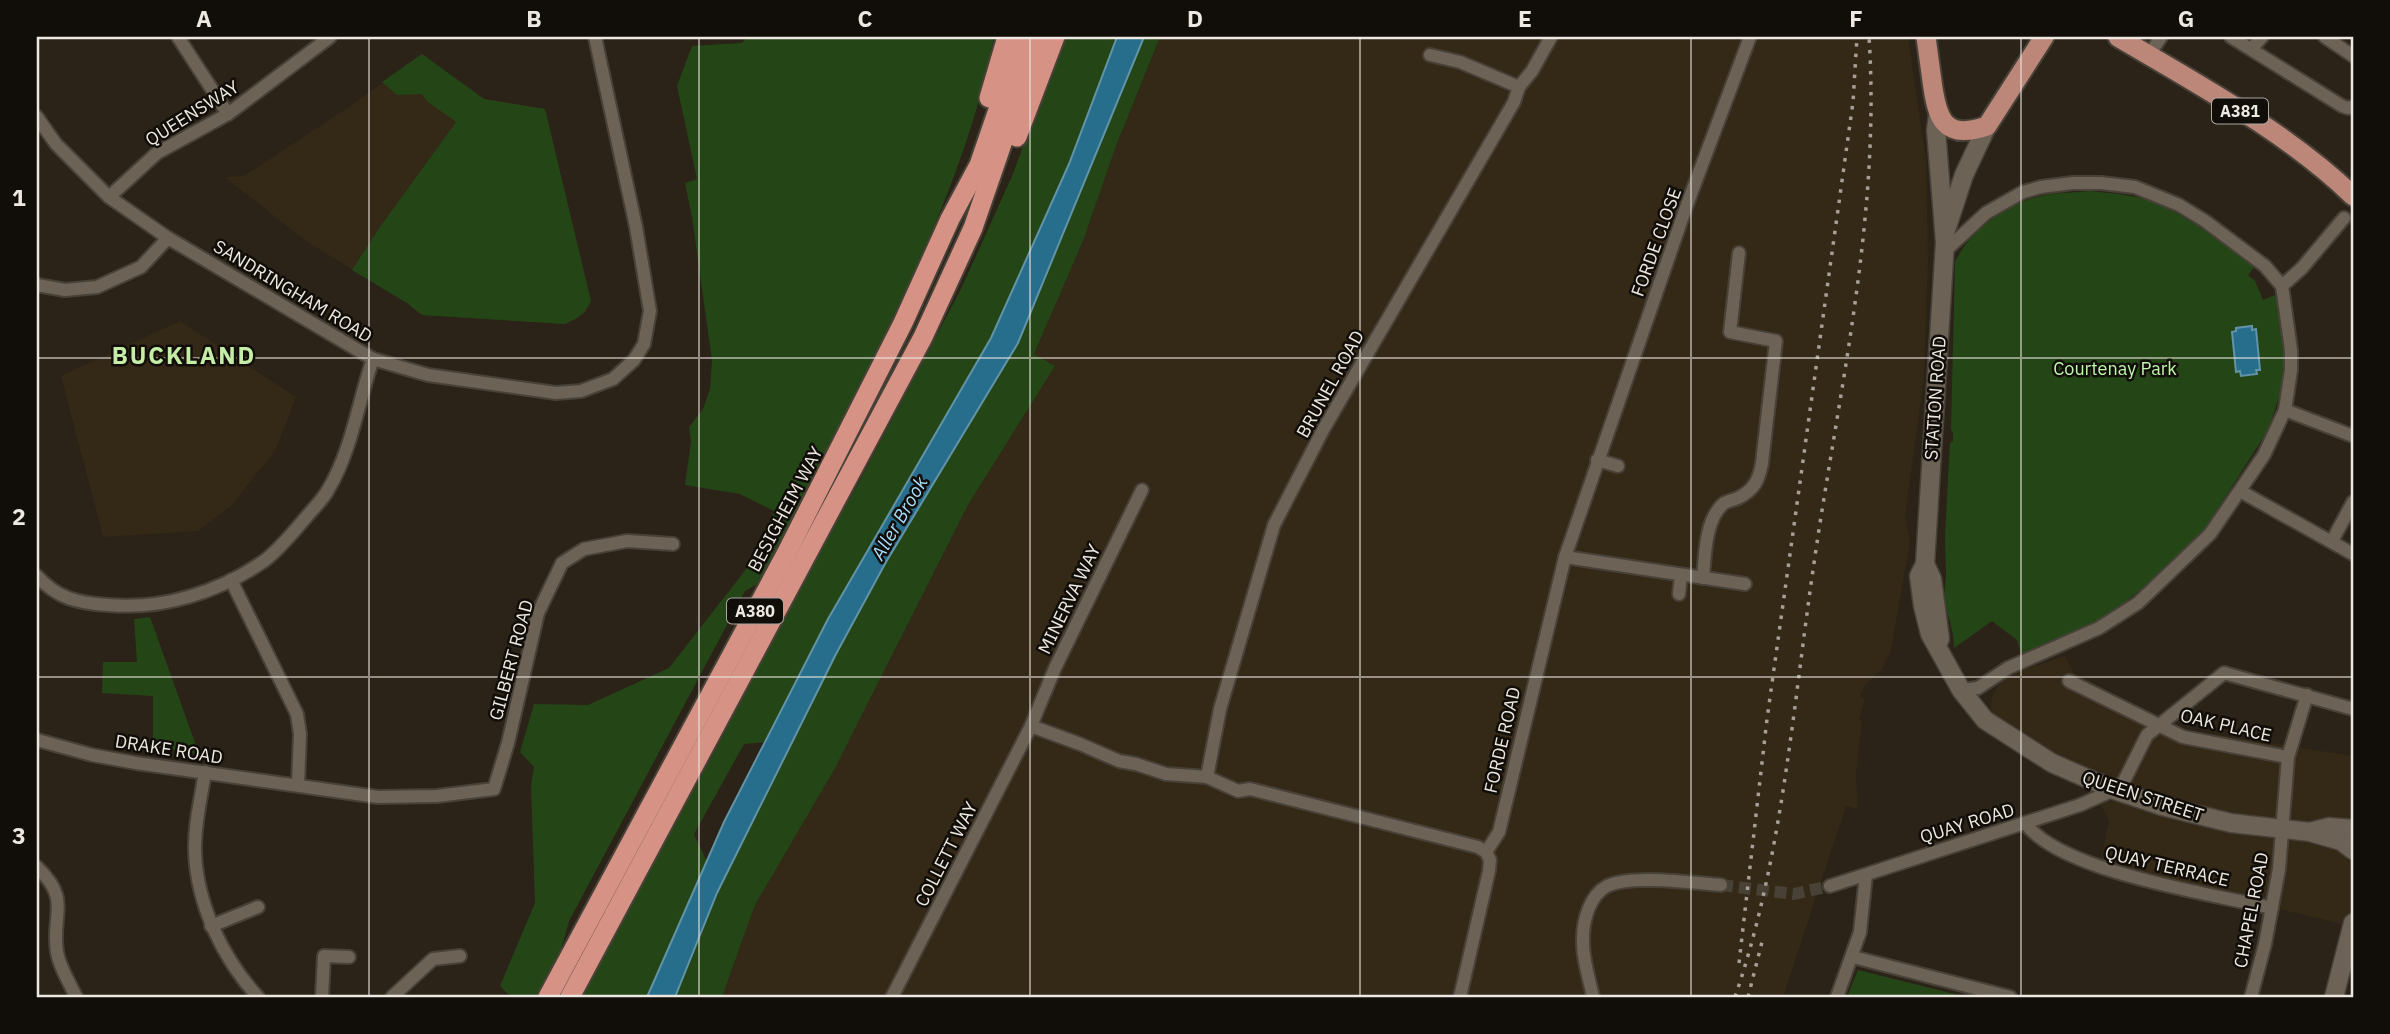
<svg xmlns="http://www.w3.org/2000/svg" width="2390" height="1034" viewBox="0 0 2390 1034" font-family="'IBM Plex Sans',sans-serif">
  <rect width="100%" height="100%" fill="#2b2318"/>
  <g fill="#342817">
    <path d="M1160,37H1908L1926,160L1928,258L1924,377L1905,516L1910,542L1891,650L1882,669L1864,686L1860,696L1865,699L1859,720L1862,721L1856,774L1858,809L1846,806L1783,997H722L755,905L834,770L968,505L1055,366L1034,354L1083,241L1116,146Z"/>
    <path d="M422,54L484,99L545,109L591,301L586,312L578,318L565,324L422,315L407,303L306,241L225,177L244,176L352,105Z"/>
    <path d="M180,321L296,397L275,451L232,505L198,531L103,537L61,376Z"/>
    <path d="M2065,656L2074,673L2186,730L2353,756V935L2339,923L2099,867L2109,821L2101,804L2117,800L2132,787L2040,747L1994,716L1991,708L1992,697L2001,681L2017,672Z"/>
  </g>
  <g fill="#244617">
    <path d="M747,37H994C978,121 947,199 912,278C869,377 818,472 768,568L759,583L745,591L569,921L561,950L537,997H511L500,986L535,903L531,785L534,767L520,752L534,704L588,705L669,668L754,559L774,511L740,494L685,485L691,442L689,427L703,409L710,389L712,360L692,217L685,183L697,179L677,86L692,46L742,43Z"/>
    <path d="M1062,37H1117L1069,164L991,338L828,619L766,742L744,744L694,834L707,862L647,997H581L719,743L805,578L858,484L961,289L1013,174Z"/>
    <path d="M1144,37H1160L1116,146L1083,241L1034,354L1055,366L968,505L834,770L755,905L722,997H675L717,893L836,654L886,562L1018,343Z"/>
    <path d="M422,54L484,99L545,109L591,301C585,314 578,318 565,324L422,315L407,303L352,270L380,227L456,122L428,102L422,94L397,95L382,82Z"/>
    <path d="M2090,191C2108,193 2126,194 2144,199C2185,212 2220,242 2255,266L2248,275L2255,281L2263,300L2275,295L2282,323L2285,347L2281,391L2268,430L2203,532L2167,569L2101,621L2022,656L2017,640L1992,621L1954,648L1953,634L1944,600L1946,576L1945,536L1950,443L1953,441V432L1951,430L1955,262C1972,228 2008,202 2046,195C2060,192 2076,193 2090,191Z"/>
    <path d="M150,617L199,754L153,747V696L102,693L103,662H137L134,619Z"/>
    <path d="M1858,970L1966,997H1847Z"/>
  </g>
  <g fill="#276e8d" stroke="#6293a6" stroke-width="2">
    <path d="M1117,37H1144L1018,343L886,562L836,654L717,893L675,997H647L724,822L828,619L991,338L1069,164Z"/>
    <path d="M2252,326V330L2256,329L2260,370H2256L2257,374L2241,376L2240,371L2236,372L2232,332L2236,331V328Z"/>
  </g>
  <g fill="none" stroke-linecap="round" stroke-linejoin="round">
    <path stroke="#484136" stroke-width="12" stroke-dasharray="12 6" stroke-linecap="butt" d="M1721,885L1794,894L1830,886"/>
    <g stroke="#474138" stroke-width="16">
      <g id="minor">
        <path d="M178,37L228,114"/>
        <path d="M2231,37L2342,106L2348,108L2353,107"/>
        <path d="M2325,37L2353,56"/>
        <path d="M2251,49L2262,37"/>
        <path d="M1430,55L1460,62L1519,87"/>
        <path d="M2149,55L2161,37"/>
        <path d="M37,117L56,144L109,197L168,238L373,359L428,375L556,393L581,391L613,379L634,360L644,344L650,311L636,227L595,37"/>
        <path d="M109,197L157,153L228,114L330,37"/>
        <path d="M1945,251L1986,213L2023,192L2041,187L2073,183H2101L2135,187L2179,205L2205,221L2265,266L2282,286L2291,350V370L2285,410L2264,455L2210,534L2138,603L2099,628L2008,668L1978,688L1961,690"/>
        <path d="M37,285L65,290L97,287L141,267L168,238"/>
        <path d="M2282,286L2302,268L2344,218"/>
        <path d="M2285,410L2353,436"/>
        <path d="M1597,460L1618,466"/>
        <path d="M2240,491L2353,554"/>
        <path d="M2332,541L2353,502"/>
        <path d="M1565,557L1745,584"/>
        <path d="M37,576C58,599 78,603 108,605C163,610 219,592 264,561C280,549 295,530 308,515C315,507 323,499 328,490C352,450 358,402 373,359"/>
        <path d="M1703,578C1705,556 1705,520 1723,504C1727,501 1734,500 1738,498C1754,490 1759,480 1762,463L1776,341L1730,332L1739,253"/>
        <path d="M231,580L297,714L300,734L298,784"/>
        <path d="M1679,594L1681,575"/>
        <path d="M2069,681L2183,737L2288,757"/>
        <path d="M1031,726L1080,744L1119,761L1136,764L1166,774L1207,777L1238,791L1250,789L1478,847L1486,852"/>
        <path d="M37,740L92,755L136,763L378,797L437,796L494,789L508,743L538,613L562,563L584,549L627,541L673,544"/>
        <path d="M205,772C201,798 194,826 195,852C197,905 223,959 258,997"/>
        <path d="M1207,777L1220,709L1274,525L1323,430L1514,102L1519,87L1532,71L1551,37"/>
        <path d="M2025,823C2061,872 2211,894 2272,908"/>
        <path d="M1486,852L1499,832L1565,557L1685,210L1750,37"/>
        <path d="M37,867C72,901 51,913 57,952C59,967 70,983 76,997"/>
        <path d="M1830,886L2080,805L2114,790L2124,781L2147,735L2224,673L2353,709"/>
        <path d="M211,926L258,907"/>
        <path d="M1853,957L2010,997"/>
        <path d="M322,997L324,956L349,957"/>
        <path d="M392,997L433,959L460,956"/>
        <path d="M892,997L1031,726L1055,668L1142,490"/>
        <path d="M1460,997L1489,871L1490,860L1486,852"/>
        <path d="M1593,997C1589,978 1582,957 1583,938C1583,920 1590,895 1607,886C1631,874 1694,883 1721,885"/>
        <path d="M1837,997L1860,932L1866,875"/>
        <path d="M2251,997L2265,944L2279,869L2288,757L2307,695"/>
      </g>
    </g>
    <g stroke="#474138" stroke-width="21">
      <g id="secondary">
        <path d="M1938,115L1936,130L1945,242L1925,564L1919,576L1923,606L1930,634L1961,690L1985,720L2052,763L2114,790L2162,806L2231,823L2310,832L2329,827L2353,829"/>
        <path d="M1946,230L1964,175L1987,126"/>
        <path d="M1925,564L1932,579L1940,639"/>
        <path d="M2313,833L2341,841L2353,850"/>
        <path d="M2334,997L2353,923"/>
      </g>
    </g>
    <g stroke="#474138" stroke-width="23">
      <g id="primary">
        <path d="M1926,37C1928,52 1930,66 1932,81C1937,119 1944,141 1987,126L2044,37"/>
        <path d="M2118,37C2197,84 2287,132 2353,196"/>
      </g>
    </g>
    <g stroke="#474138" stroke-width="23">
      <g id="trunk">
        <path d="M989,98L1007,37"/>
        <path d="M1017,137L1055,37"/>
        <path d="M548,997L786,554L903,323L950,219L979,165L1023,37"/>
        <path d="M570,997L923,337L973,228L1039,37"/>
      </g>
    </g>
    <use href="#minor" stroke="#6c6255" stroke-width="12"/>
    <use href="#secondary" stroke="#6c6255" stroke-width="18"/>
    <use href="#primary" stroke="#bc8678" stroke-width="19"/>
    <use href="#trunk" stroke="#d69284" stroke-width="19"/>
    <g stroke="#a7a098" stroke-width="3.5" stroke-dasharray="3.5 7" stroke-linecap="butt">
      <path d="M1739,963L1767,719L1853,102L1857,37"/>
      <path d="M1735,997C1781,862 1792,718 1812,577C1837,398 1881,218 1869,37"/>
      <path d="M1748,997L1763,938"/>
    </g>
  </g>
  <path fill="none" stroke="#ede8e1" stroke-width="2" stroke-opacity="0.55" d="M369,37V997M699,37V997M1030,37V997M1360,37V997M1691,37V997M2021,37V997M37,358H2353M37,677H2353"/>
  <g text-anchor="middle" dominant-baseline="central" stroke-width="5" stroke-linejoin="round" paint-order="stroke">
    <g fill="#110d08" stroke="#aba6a0" stroke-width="2">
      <rect x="2212" y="98.5" width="56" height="25" rx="5"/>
      <rect x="727" y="598.5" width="56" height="25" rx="5"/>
    </g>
    <g font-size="16" font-weight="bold" fill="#ede8e1">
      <text x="2240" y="111">A381</text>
      <text x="755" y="611">A380</text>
    </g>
    <g font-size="18" fill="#ede8e1" stroke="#110d08">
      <text transform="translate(192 113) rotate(-32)">QUEENSWAY</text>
      <text transform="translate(1656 242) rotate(-70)">FORDE CLOSE</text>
      <text transform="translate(293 291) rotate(31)">SANDRINGHAM ROAD</text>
      <text transform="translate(1330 384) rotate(-61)">BRUNEL ROAD</text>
      <text transform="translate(1935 398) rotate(-86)">STATION ROAD</text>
      <text transform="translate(785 509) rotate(-62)">BESIGHEIM WAY</text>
      <text transform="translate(1069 599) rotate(-64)">MINERVA WAY</text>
      <text transform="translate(511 660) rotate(-75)">GILBERT ROAD</text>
      <text transform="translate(2226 725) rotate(13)">OAK PLACE</text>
      <text transform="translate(1502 740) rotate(-77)">FORDE ROAD</text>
      <text transform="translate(169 749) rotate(9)">DRAKE ROAD</text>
      <text transform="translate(2143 796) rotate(18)">QUEEN STREET</text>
      <text transform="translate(1967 823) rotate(-17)">QUAY ROAD</text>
      <text transform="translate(946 854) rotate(-63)">COLLETT WAY</text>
      <text transform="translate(2167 866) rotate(13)">QUAY TERRACE</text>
      <text transform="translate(2251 910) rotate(-79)">CHAPEL ROAD</text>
    </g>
    <g font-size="18" fill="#bff7ac" stroke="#110d08">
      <text x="2115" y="368">Courtenay Park</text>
    </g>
    <g font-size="19" font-style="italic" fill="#a8dffc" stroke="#110d08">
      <text transform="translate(899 518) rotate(-60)">Aller Brook</text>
    </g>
    <g font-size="24" font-weight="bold" letter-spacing="2" fill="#c6eda7" stroke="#110d08">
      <text x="184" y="355">BUCKLAND</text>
    </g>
  </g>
  <rect width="2390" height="1034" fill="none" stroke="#110d08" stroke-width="77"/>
  <rect x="38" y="38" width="2314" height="958" fill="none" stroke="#ede8e1" stroke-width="2.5"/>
  <g font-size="23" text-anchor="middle" font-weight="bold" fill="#ede8e1">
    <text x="204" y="27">A</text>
    <text x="534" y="27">B</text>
    <text x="865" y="27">C</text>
    <text x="1195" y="27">D</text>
    <text x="1525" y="27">E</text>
    <text x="1856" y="27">F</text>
    <text x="2186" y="27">G</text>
    <text x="19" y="206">1</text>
    <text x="19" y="525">2</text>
    <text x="19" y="844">3</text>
  </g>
</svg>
